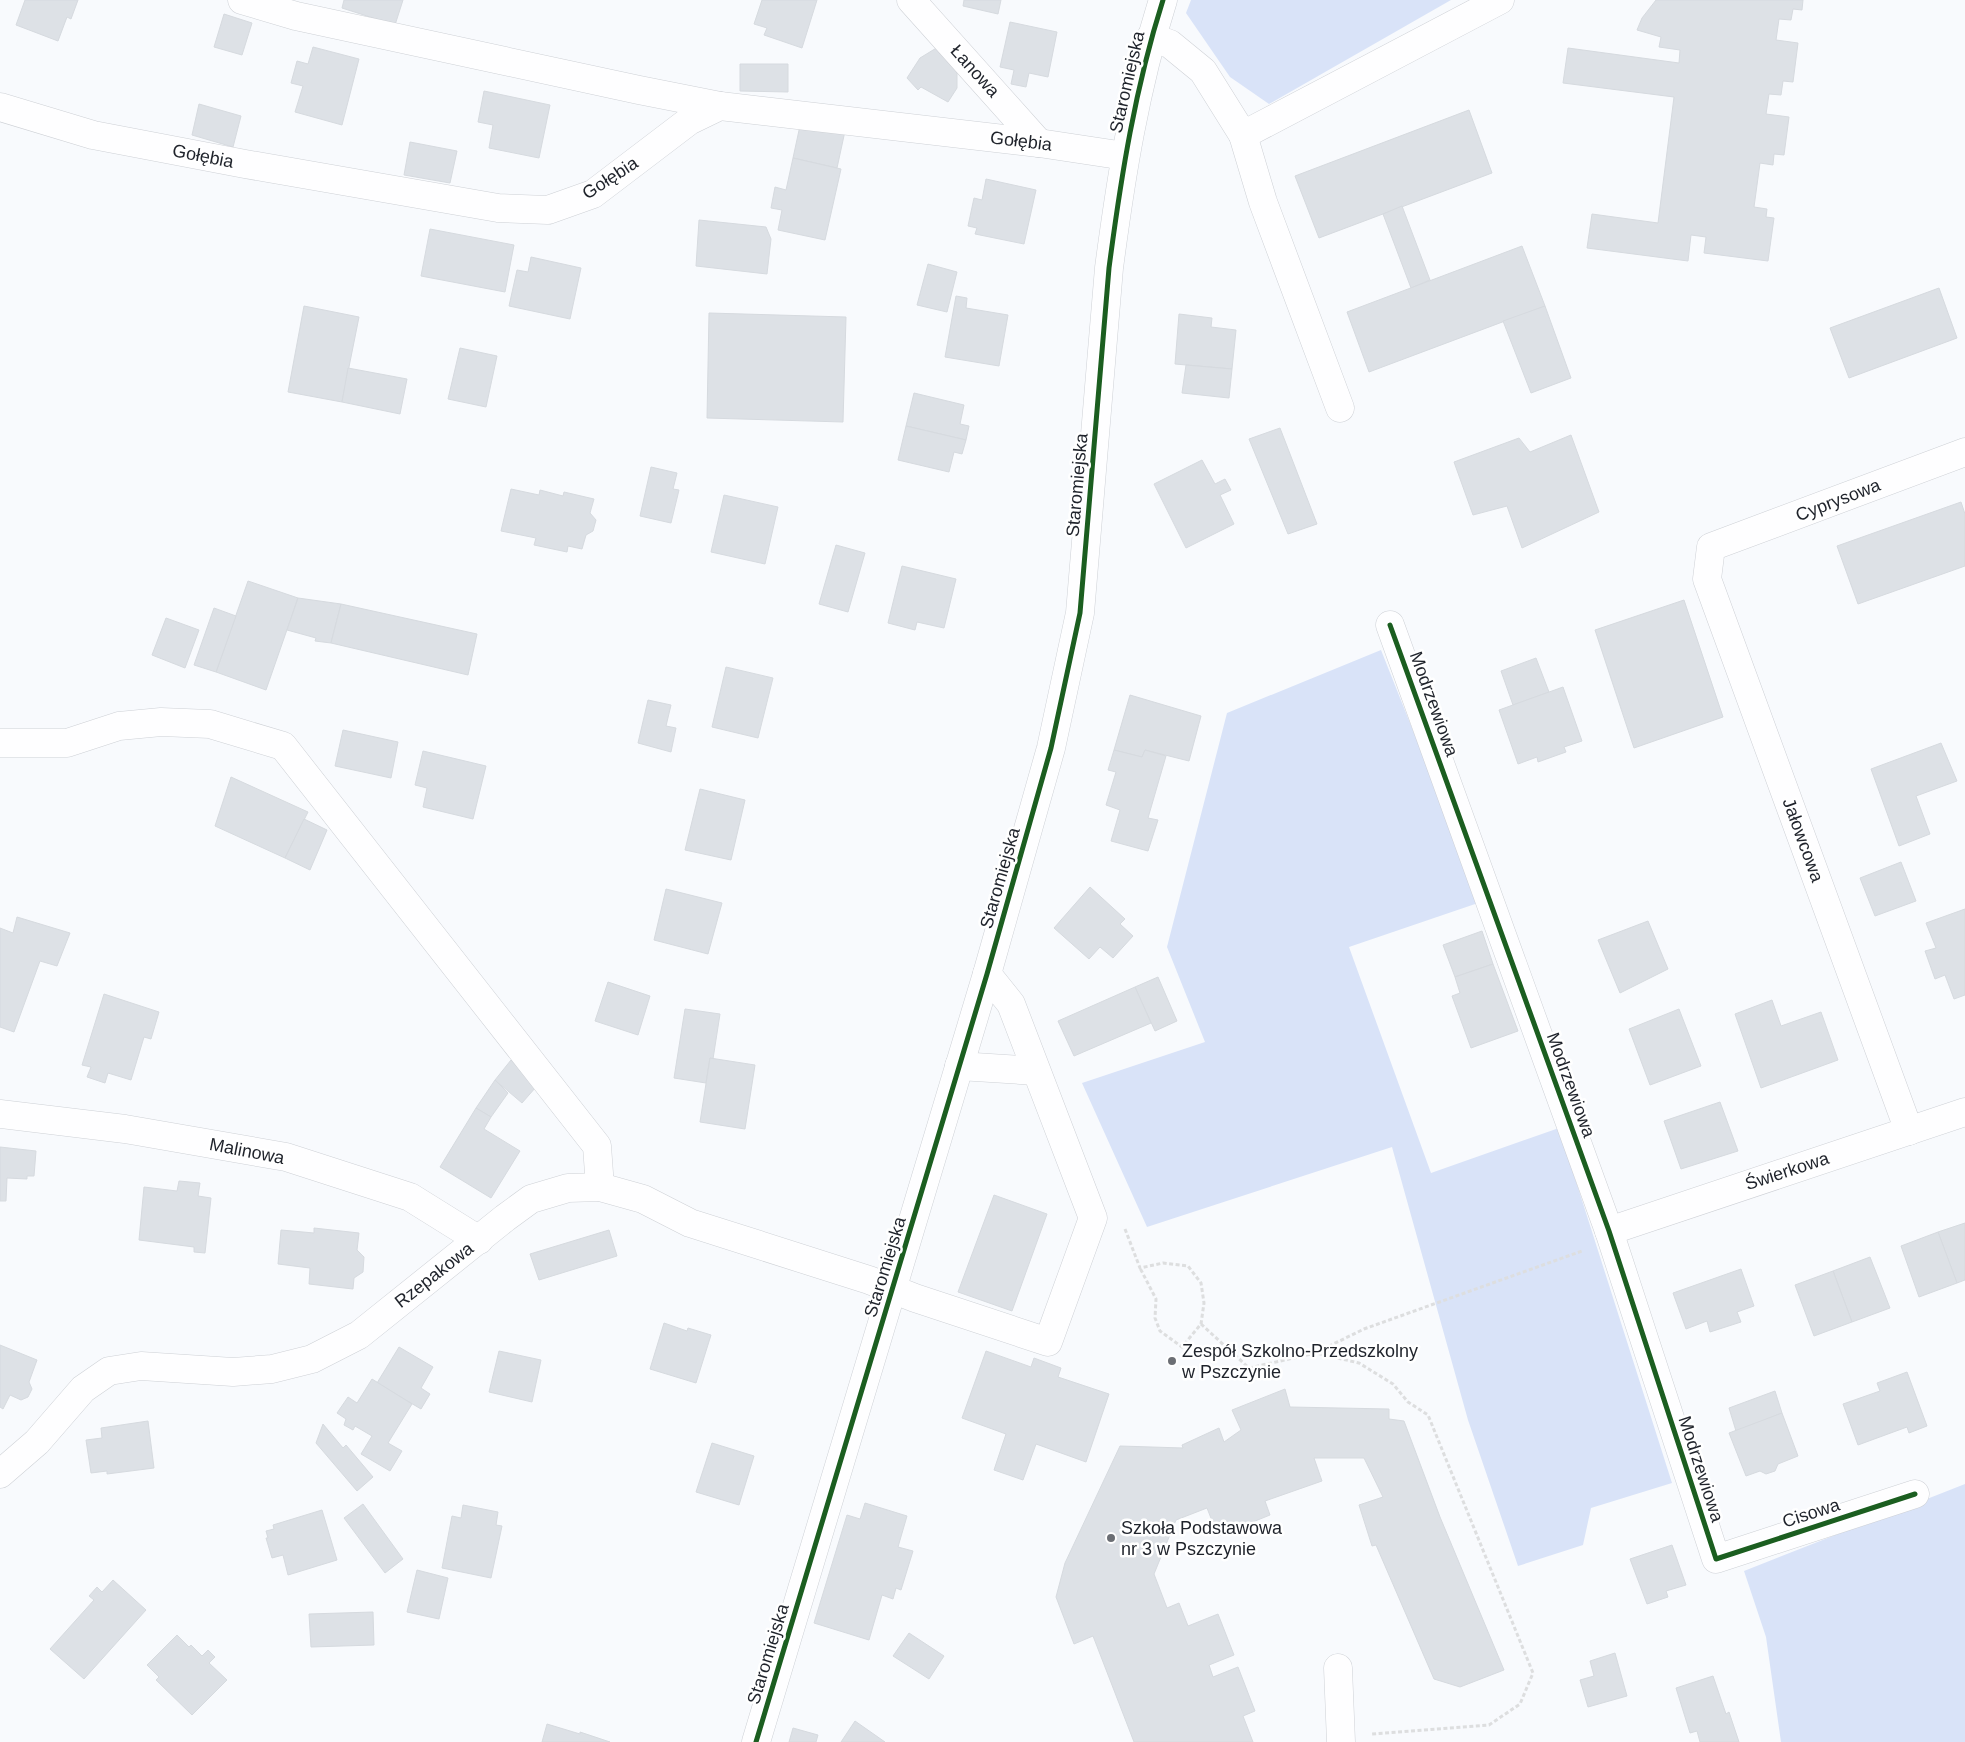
<svg xmlns="http://www.w3.org/2000/svg" width="1965" height="1742" viewBox="0 0 1965 1742" font-family="Arial,sans-serif">
  <rect width="100%" height="100%" fill="#f8fafd"/>
  <g fill="#d9e3f8">
    <path d="M1191,0H1451L1269,104L1230,77L1186,13Z"/>
    <path d="M1381,650L1481,902L1349,947L1431,1173L1559,1128L1672,1483L1591,1508L1583,1545L1518,1566L1468,1420L1392,1147L1147,1227L1082,1083L1205,1042L1167,947L1227,713Z"/>
    <path d="M1965,1484V1742H1781L1766,1637L1744,1571Z"/>
  </g>
  <g fill="#dde1e6" stroke="#d6dadf">
    <path d="M25,0H78L71,19L67,17L58,41L16,25Z"/>
    <path d="M344,0H403L395,25L342,8Z"/>
    <path d="M762,0H817L802,48L764,35L767,28L754,24Z"/>
    <path d="M964,0H1001L998,14L963,6Z"/>
    <path d="M1656,0H1803L1802,10L1793,9L1791,20L1779,19L1776,40L1798,43L1793,82L1783,81L1781,95L1769,94L1766,114L1789,117L1784,155L1774,154L1773,165L1760,163L1754,207L1767,209L1766,217L1774,218L1768,261L1704,253L1706,237L1691,235L1688,261L1587,248L1592,214L1658,223L1674,97L1563,83L1568,48L1679,63L1680,50L1659,47L1661,37L1637,30L1642,18Z"/>
    <path d="M224,14L252,23L242,55L214,47Z"/>
    <path d="M1010,22L1057,32L1048,77L1029,73L1026,87L1011,84L1014,70L1000,67Z"/>
    <path d="M313,47L359,59L342,125L295,112L303,86L291,83L297,61L308,64Z"/>
    <path d="M938,47L957,71V88L948,102L921,87L918,90L907,78L920,58Z"/>
    <path d="M740,64H788V92L740,91Z"/>
    <path d="M484,91L550,105L539,158L489,148L493,125L478,122Z"/>
    <path d="M199,104L241,116L233,147L192,135Z"/>
    <path d="M1469,110L1492,173L1319,238L1295,176Z"/>
    <path d="M801,121L845,131L837,168L793,158Z"/>
    <path d="M410,142L457,151L450,183L404,175Z"/>
    <path d="M793,158L841,169L825,240L778,230L782,210L771,208L775,187L786,190Z"/>
    <path d="M986,179L1036,190L1024,244L975,234L977,228L968,226L974,198L982,200Z"/>
    <path d="M1402,206L1430,280L1411,288L1383,214Z"/>
    <path d="M699,220L766,227L771,239L767,274L696,266Z"/>
    <path d="M430,229L514,245L505,292L421,276Z"/>
    <path d="M1522,246L1545,306L1369,372L1347,312Z"/>
    <path d="M531,257L581,268L570,319L509,306L517,270L528,272Z"/>
    <path d="M928,264L957,272L947,312L917,305Z"/>
    <path d="M1939,288L1957,338L1849,378L1830,328Z"/>
    <path d="M956,296L967,298L966,308L1008,315L999,366L945,357Z"/>
    <path d="M304,306L359,317L342,402L288,392Z"/>
    <path d="M1545,306L1571,378L1531,393L1503,321Z"/>
    <path d="M709,313L846,317L843,422L707,418Z"/>
    <path d="M1179,314L1212,318L1211,327L1236,330L1232,369L1175,364Z"/>
    <path d="M460,348L497,356L486,407L448,399Z"/>
    <path d="M1186,365L1232,369L1229,398L1182,393Z"/>
    <path d="M348,368L407,379L400,414L342,402Z"/>
    <path d="M914,393L964,405L960,424L969,426L966,440L906,426Z"/>
    <path d="M906,426L966,440L962,454L954,452L949,472L898,460Z"/>
    <path d="M1280,428L1317,524L1288,534L1249,439Z"/>
    <path d="M1571,435L1599,512L1522,548L1507,506L1473,515L1454,462L1519,438L1530,452Z"/>
    <path d="M1202,460L1215,484L1225,479L1231,490L1220,495L1234,524L1186,548L1154,484Z"/>
    <path d="M651,467L677,473L673,489L679,490L671,523L640,516Z"/>
    <path d="M511,489L539,495L540,490L563,496L564,492L594,499L590,513L596,520L593,531L586,535L582,549L568,546L567,552L534,545L536,538L501,531Z"/>
    <path d="M724,495L778,507L765,564L711,552Z"/>
    <path d="M1961,502L1965,514V566L1858,604L1837,546Z"/>
    <path d="M836,545L865,553L848,612L819,604Z"/>
    <path d="M902,566L956,579L944,628L917,622L915,630L888,623Z"/>
    <path d="M248,581L298,598L266,690L216,672Z"/>
    <path d="M298,598L341,604L331,643L315,641L316,638L287,630Z"/>
    <path d="M1684,600L1723,717L1634,748L1595,630Z"/>
    <path d="M341,604L477,634L468,675L331,643Z"/>
    <path d="M214,608L236,616L216,672L194,665Z"/>
    <path d="M166,618L199,630L185,668L152,655Z"/>
    <path d="M1536,658L1549,692L1513,705L1501,671Z"/>
    <path d="M726,667L773,678L758,738L712,727Z"/>
    <path d="M1563,687L1582,741L1564,747L1566,752L1538,762L1537,757L1518,764L1499,710Z"/>
    <path d="M1130,695L1201,716L1189,761L1145,750L1142,757L1114,750Z"/>
    <path d="M648,700L671,705L666,726L676,728L671,752L638,743Z"/>
    <path d="M343,730L398,742L391,778L335,766Z"/>
    <path d="M1941,743L1957,781L1916,796L1930,834L1899,846L1871,769Z"/>
    <path d="M1114,750L1142,757L1145,750L1166,756L1148,818L1158,820L1148,851L1111,841L1120,810L1106,805L1116,772L1108,770Z"/>
    <path d="M423,751L486,766L473,819L423,807L427,788L415,785Z"/>
    <path d="M231,777L308,812L285,858L215,826Z"/>
    <path d="M700,789L745,800L731,860L685,850Z"/>
    <path d="M304,819L327,830L310,870L285,858Z"/>
    <path d="M1901,862L1916,901L1875,916L1860,878Z"/>
    <path d="M1090,887L1125,919L1120,924L1133,936L1113,958L1100,947L1089,959L1054,928Z"/>
    <path d="M666,889L722,903L708,954L654,940Z"/>
    <path d="M1965,909V995L1954,999L1945,975L1935,979L1925,951L1936,948L1926,923Z"/>
    <path d="M17,917L70,933L57,966L40,961L14,1032L0,1027V928L13,933Z"/>
    <path d="M1648,921L1668,969L1620,993L1598,940Z"/>
    <path d="M1482,931L1493,964L1455,977L1443,945Z"/>
    <path d="M1493,964L1518,1031L1471,1048L1452,996L1460,993L1455,977Z"/>
    <path d="M1158,977L1177,1021L1155,1031L1135,987Z"/>
    <path d="M608,982L650,996L638,1035L595,1021Z"/>
    <path d="M1135,987L1151,1023L1074,1056L1058,1021Z"/>
    <path d="M104,994L159,1012L151,1039L144,1037L131,1080L108,1073L105,1083L87,1077L91,1067L82,1065Z"/>
    <path d="M1772,1000L1781,1026L1821,1012L1838,1060L1761,1088L1735,1014Z"/>
    <path d="M685,1009L720,1014L713,1059L710,1058L706,1083L674,1078Z"/>
    <path d="M1679,1009L1701,1066L1650,1085L1629,1029Z"/>
    <path d="M710,1058L755,1065L745,1129L700,1122Z"/>
    <path d="M511,1060L536,1087L522,1103L495,1080Z"/>
    <path d="M495,1080L508,1093L491,1117L476,1108Z"/>
    <path d="M1720,1102L1738,1151L1681,1169L1664,1121Z"/>
    <path d="M476,1108L491,1117L484,1129L520,1151L491,1198L440,1167Z"/>
    <path d="M0,1147L36,1151L34,1176H27V1179L7,1178L6,1201H0Z"/>
    <path d="M179,1181L200,1183L198,1196L211,1198L205,1253L194,1252V1247L139,1240L144,1187L177,1191Z"/>
    <path d="M994,1195L1047,1214L1012,1311L958,1292Z"/>
    <path d="M1965,1223V1280L1957,1283L1938,1232Z"/>
    <path d="M314,1228L359,1233L357,1250L364,1257L363,1272L354,1278L353,1289L309,1284L310,1268L278,1264L281,1230L314,1233Z"/>
    <path d="M609,1230L617,1256L539,1280L530,1254Z"/>
    <path d="M1938,1232L1957,1283L1919,1297L1901,1246Z"/>
    <path d="M1870,1257L1890,1308L1852,1322L1833,1271Z"/>
    <path d="M1741,1269L1754,1306L1737,1312L1741,1322L1710,1332L1707,1321L1686,1329L1673,1293Z"/>
    <path d="M1833,1271L1852,1322L1814,1336L1795,1285Z"/>
    <path d="M664,1323L687,1331L688,1328L711,1335L696,1383L650,1369Z"/>
    <path d="M0,1345L37,1360L29,1382L32,1389L28,1397L21,1400L10,1395L3,1409L0,1407Z"/>
    <path d="M399,1347L433,1367L421,1388L430,1394L421,1409L377,1383Z"/>
    <path d="M499,1351L541,1360L532,1402L489,1392Z"/>
    <path d="M986,1351L1031,1367L1034,1358L1061,1368L1058,1377L1109,1394L1086,1462L1036,1444L1023,1480L994,1470L1006,1434L962,1418Z"/>
    <path d="M1907,1372L1927,1426L1909,1433L1907,1427L1858,1445L1843,1404L1880,1391L1877,1383Z"/>
    <path d="M372,1379L412,1404L388,1443L402,1451L390,1471L361,1454L372,1436L355,1426L353,1430L344,1425L346,1419L337,1413L348,1397L357,1403Z"/>
    <path d="M1285,1389L1290,1407L1389,1409V1419L1404,1421L1440,1517L1504,1670L1460,1687L1434,1679L1376,1545L1372,1546L1359,1505L1383,1497L1364,1458H1314L1322,1481L1265,1501L1270,1515L1218,1536L1207,1508L1176,1520L1154,1574L1167,1608L1179,1603L1188,1626L1218,1614L1234,1655L1209,1665L1213,1677L1238,1667L1255,1711L1243,1716L1253,1742H1134L1093,1636L1074,1644L1056,1597L1065,1563L1120,1446L1183,1448L1182,1445L1219,1428L1224,1442L1241,1430L1232,1410Z"/>
    <path d="M1775,1391L1782,1413L1736,1431L1729,1408Z"/>
    <path d="M1782,1413L1798,1456L1778,1464L1775,1471L1766,1474L1760,1471L1746,1476L1729,1433Z"/>
    <path d="M148,1421L154,1468L107,1474V1471L91,1473L86,1440L102,1438L101,1428Z"/>
    <path d="M323,1424L343,1448L346,1445L373,1477L357,1491L316,1443Z"/>
    <path d="M712,1443L754,1456L739,1505L696,1492Z"/>
    <path d="M865,1503L907,1516L898,1547L913,1551L901,1590L896,1588L893,1599L882,1595L869,1640L814,1623L847,1515L860,1519Z"/>
    <path d="M363,1504L403,1559L385,1573L344,1518Z"/>
    <path d="M463,1505L498,1512L496,1525L502,1526L491,1578L442,1568L452,1516L461,1518Z"/>
    <path d="M322,1510L337,1560L288,1575L283,1555L272,1558L266,1538H268L266,1531L274,1529L273,1525Z"/>
    <path d="M1672,1545L1686,1585L1666,1591L1668,1597L1647,1604L1630,1559Z"/>
    <path d="M417,1570L448,1578L439,1619L407,1612Z"/>
    <path d="M113,1580L146,1610L84,1679L50,1649L94,1600L89,1596L97,1587L102,1592Z"/>
    <path d="M373,1612L374,1645L311,1647L309,1614Z"/>
    <path d="M909,1633L944,1656L929,1679L893,1656Z"/>
    <path d="M177,1635L189,1647L191,1645L202,1656L208,1650L215,1657L209,1663L227,1680L192,1715L156,1680L159,1677L147,1665Z"/>
    <path d="M1615,1653L1627,1696L1588,1707L1580,1680L1594,1676L1590,1661Z"/>
    <path d="M1713,1676L1726,1714L1729,1712L1739,1742H1700L1697,1731L1690,1733L1676,1688Z"/>
    <path d="M855,1721L885,1742H841Z"/>
    <path d="M547,1724L580,1734V1732L610,1742H542Z"/>
    <path d="M793,1728L818,1735L816,1742H789Z"/>
  </g>
  <g fill="none" stroke-linecap="round" stroke-linejoin="round">
    <g stroke="#ced1d6" stroke-width="29">
      <g id="minor">
        <path d="M242,0L296,16L639,90L720,106"/>
        <path d="M911,0L1039,143"/>
        <path d="M1151,37L1170,44L1203,71L1243,135L1500,0"/>
        <path d="M0,107L93,135L245,164L498,208L548,210L593,194L689,121L720,106L1039,143L1125,156"/>
        <path d="M1243,135L1263,202L1340,408"/>
        <path d="M1390,625L1609,1231L1716,1559L1915,1494"/>
        <path d="M0,743H67L119,726L161,722L210,724L283,746L597,1146L600,1187"/>
        <path d="M959,1066L1036,1071"/>
        <path d="M0,1114L125,1129L286,1157L410,1197L479,1240"/>
        <path d="M1909,1131L1707,579L1711,547L1965,452"/>
        <path d="M1609,1231L1965,1112"/>
        <path d="M0,1474L37,1442L83,1389L109,1371L141,1366L233,1372L272,1369L312,1359L359,1335L505,1218L531,1199L568,1188L600,1187L643,1199L690,1223L869,1280L915,1298L1048,1342L1093,1218L1011,1004L987,974"/>
        <path d="M1338,1668L1341,1742"/>
        <path d="M756,1742L987,974L1051,748L1080,613L1109,268C1121,177 1135,88 1163,0"/>
      </g>
    </g>
    <g stroke="#dddedf" stroke-width="3" stroke-dasharray="4 2.5" stroke-linecap="butt">
      <path d="M1125,1229L1140,1268L1163,1263L1188,1266L1201,1283L1204,1303L1201,1324L1182,1347L1160,1331L1155,1318L1156,1299L1140,1268"/>
      <path d="M1201,1324L1249,1368L1316,1353L1359,1363L1393,1384L1408,1402L1428,1415L1533,1673L1520,1704L1489,1725L1372,1734"/>
      <path d="M1317,1352L1364,1329L1582,1251"/>
    </g>
    <use href="#minor" stroke="#fefeff" stroke-width="28"/>
    <g stroke="#fff" stroke-width="8">
      <g id="cycleway">
        <path d="M1390,625L1609,1231L1716,1559L1915,1494"/>
        <path d="M756,1742L987,974L1051,748L1080,613L1109,268C1121,177 1135,88 1163,0"/>
      </g>
    </g>
    <use href="#cycleway" stroke="#1b5e20" stroke-width="5"/>
  </g>
  <g fill="#6b6e74" stroke="#fff" stroke-width="2">
    <circle cx="1172" cy="1361" r="5"/>
    <circle cx="1111" cy="1538" r="5"/>
  </g>
  <g text-anchor="middle" dominant-baseline="central" stroke-width="5" stroke-linejoin="round" paint-order="stroke">
    <g font-size="18" fill="#1f232b" stroke="#fff">
      <text transform="translate(975 71) rotate(48)">Łanowa</text>
      <text transform="translate(1127 82) rotate(-77)">Staromiejska</text>
      <text transform="translate(1021 141) rotate(7)">Gołębia</text>
      <text transform="translate(203 156) rotate(11)">Gołębia</text>
      <text transform="translate(610 178) rotate(-33)">Gołębia</text>
      <text transform="translate(1077 485) rotate(-85)">Staromiejska</text>
      <text transform="translate(1838 500) rotate(-21)">Cyprysowa</text>
      <text transform="translate(1434 704) rotate(70)">Modrzewiowa</text>
      <text transform="translate(1803 840) rotate(70)">Jałowcowa</text>
      <text transform="translate(1000 878) rotate(-74)">Staromiejska</text>
      <text transform="translate(1571 1085) rotate(70)">Modrzewiowa</text>
      <text transform="translate(247 1151) rotate(11)">Malinowa</text>
      <text transform="translate(1787 1171) rotate(-18)">Świerkowa</text>
      <text transform="translate(885 1267) rotate(-73)">Staromiejska</text>
      <text transform="translate(434 1275) rotate(-38)">Rzepakowa</text>
      <text transform="translate(1701 1469) rotate(72)">Modrzewiowa</text>
      <text transform="translate(1811 1513) rotate(-18)">Cisowa</text>
      <text transform="translate(768 1654) rotate(-73)">Staromiejska</text>
    </g>
    <g font-size="18" fill="#1f232b" stroke="#fff" text-anchor="start">
      <text x="1182" y="1351">Zespół Szkolno-Przedszkolny<tspan x="1182" dy="21">w Pszczynie</tspan></text>
      <text x="1121" y="1528">Szkoła Podstawowa<tspan x="1121" dy="21">nr 3 w Pszczynie</tspan></text>
    </g>
  </g>
</svg>
